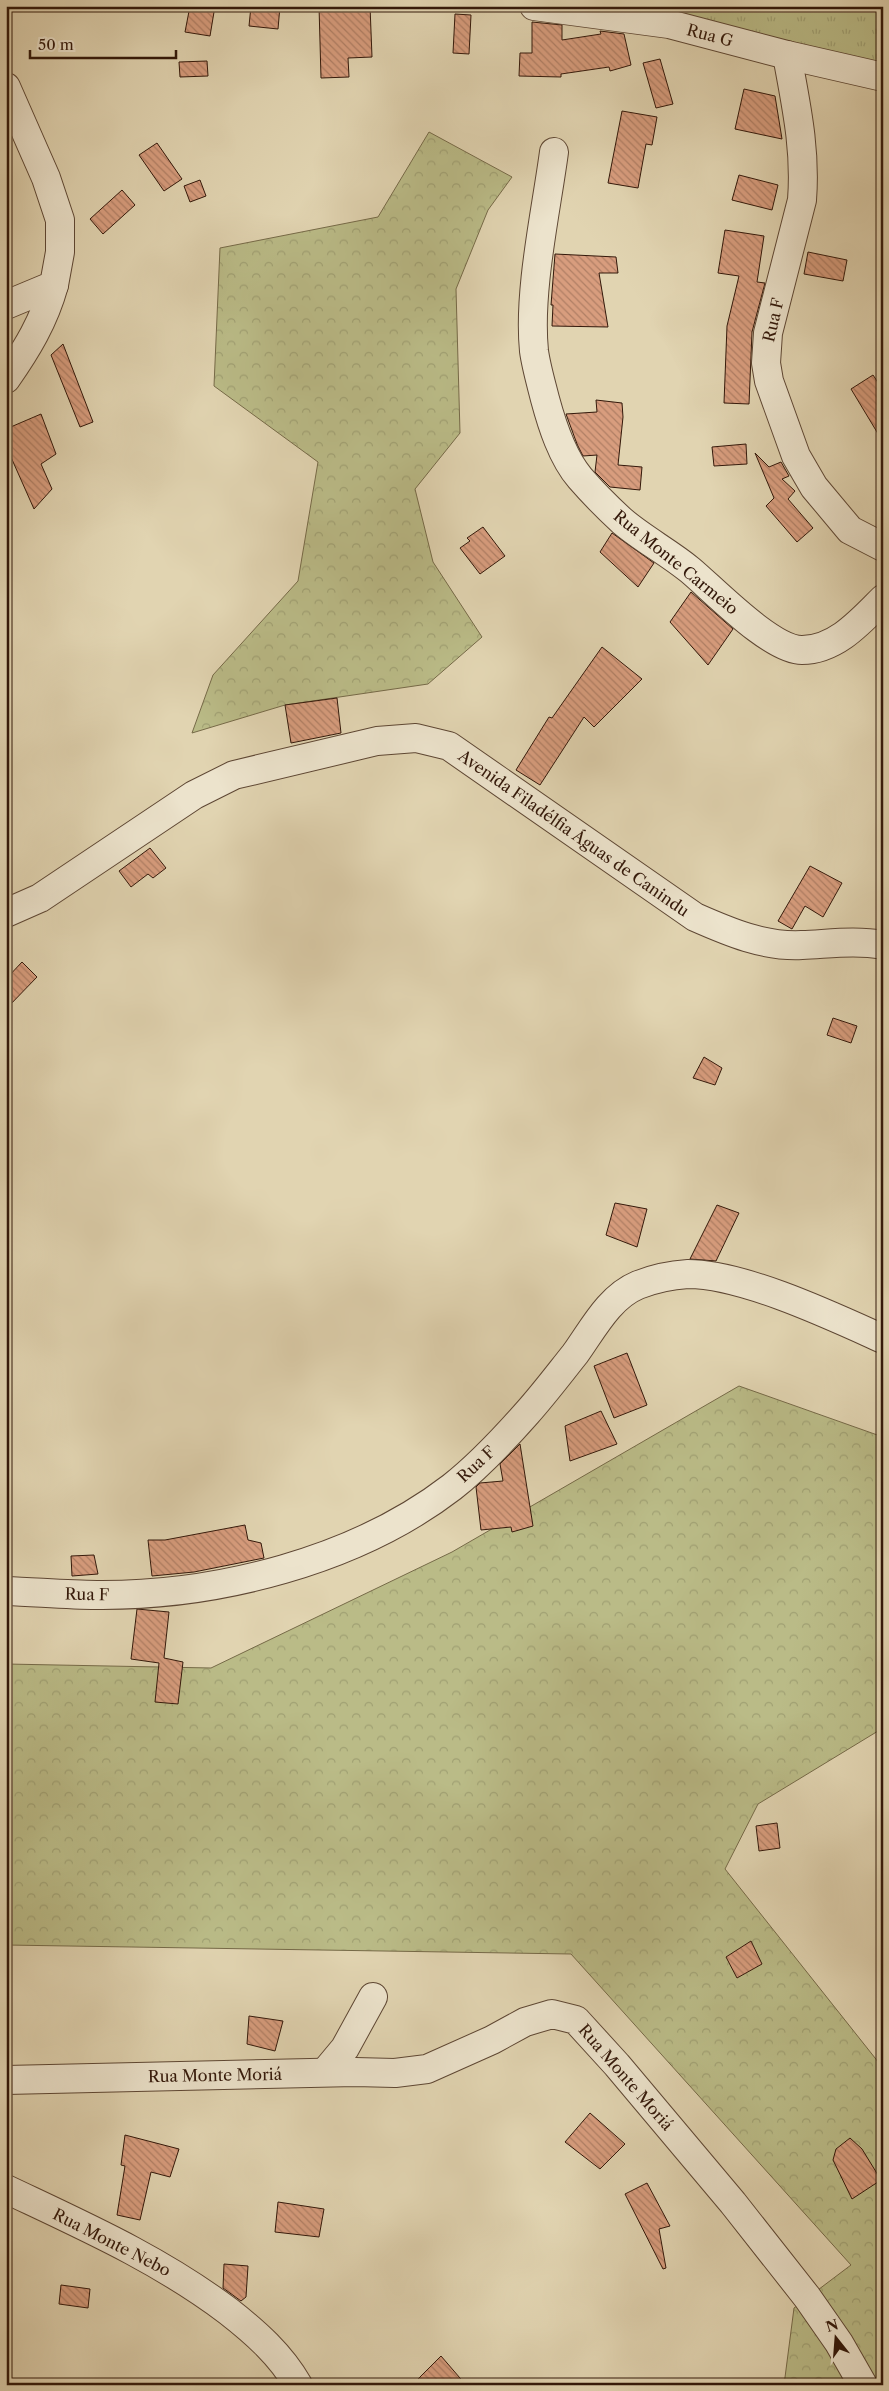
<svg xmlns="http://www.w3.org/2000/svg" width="889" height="2391" viewBox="0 0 889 2391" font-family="'Libre Caslon Text',serif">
  <defs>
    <pattern id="grass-tufts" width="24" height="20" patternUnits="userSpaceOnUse" patternTransform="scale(1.25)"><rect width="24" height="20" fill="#babb87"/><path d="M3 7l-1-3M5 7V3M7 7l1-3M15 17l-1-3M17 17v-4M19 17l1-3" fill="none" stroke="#a0a073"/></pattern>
    <pattern id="forest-crowns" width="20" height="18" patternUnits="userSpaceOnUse" patternTransform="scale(1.25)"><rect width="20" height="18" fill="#babb87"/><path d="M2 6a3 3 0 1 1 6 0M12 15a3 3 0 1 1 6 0" fill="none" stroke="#a0a073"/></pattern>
    <pattern id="building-back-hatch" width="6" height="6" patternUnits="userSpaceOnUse" patternTransform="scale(1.25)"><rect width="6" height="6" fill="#d89d7e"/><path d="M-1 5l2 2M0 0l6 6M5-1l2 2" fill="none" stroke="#b07f65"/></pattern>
  </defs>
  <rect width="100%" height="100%" fill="#e1d4b1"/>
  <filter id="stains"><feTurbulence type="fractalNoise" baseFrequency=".004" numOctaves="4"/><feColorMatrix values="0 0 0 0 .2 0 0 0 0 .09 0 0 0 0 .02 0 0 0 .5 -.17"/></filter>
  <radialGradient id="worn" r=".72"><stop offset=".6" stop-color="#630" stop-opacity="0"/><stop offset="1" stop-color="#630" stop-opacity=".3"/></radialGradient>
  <path fill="url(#grass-tufts)" stroke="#766a48" d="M510,6H883V80L787,55Z"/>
  <g fill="url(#forest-crowns)" stroke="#766a48">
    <path d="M429,132L512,177L488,210L456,289L460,433L415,489L433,562L482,637L428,684L285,705L192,733L213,675L298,581L318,462L214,386L220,248L378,217Z"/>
    <path d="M739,1386L883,1437V1728L758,1804L725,1869L883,2068V2385H784L794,2308L851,2265L571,1954L6,1945V1664L211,1668L452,1552Z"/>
  </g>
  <g fill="url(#building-back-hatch)" stroke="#33180a">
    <path d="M190,6H215L210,36L185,32Z"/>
    <path d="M251,6H280L278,29L249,26Z"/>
    <path d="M319,6H370L372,57L348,58L349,77L321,78Z"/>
    <path d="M455,14L471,15L469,54L453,53Z"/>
    <path d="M532,22L562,25V40L601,34L600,31L624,34L631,65L610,71L609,67L561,74V77L519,76L520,53H532Z"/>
    <path d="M660,59L673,104L656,108L643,63Z"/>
    <path d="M207,61L208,76L180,77L179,62Z"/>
    <path d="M744,89L775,96L782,139L735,129Z"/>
    <path d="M622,111L657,117L652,145L646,144L638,188L608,183Z"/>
    <path d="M157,143L182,179L164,191L139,155Z"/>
    <path d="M739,175L778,185L772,210L732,200Z"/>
    <path d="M200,180L206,196L190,202L184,186Z"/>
    <path d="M122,190L135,205L103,234L90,219Z"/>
    <path d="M725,230L764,236L757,282L765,283L752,332L749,404L724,403L727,326L739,276L718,273Z"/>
    <path d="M808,252L847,260L843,281L804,274Z"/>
    <path d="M555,254L616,257L618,273H599L608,327L552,326L553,305H551Z"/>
    <path d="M63,344L93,422L80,427L51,355Z"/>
    <path d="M873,375L883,390V442L851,389Z"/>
    <path d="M596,400L622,403L623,417L618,465L642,467L640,490L610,487L595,472L597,455L583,456L577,444L566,414L597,412Z"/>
    <path d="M41,414L56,454L41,464L52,489L34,509L6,446V429Z"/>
    <path d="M746,444L747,464L714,466L712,447Z"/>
    <path d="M755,453L769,467L781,462L789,476L782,479L795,491L788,499L813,528L797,542L766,506L774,498Z"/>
    <path d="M483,527L505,556L480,574L460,548L470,541L467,538Z"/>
    <path d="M612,533L654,563L638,587L600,552Z"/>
    <path d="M691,592L733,629L708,665L670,622Z"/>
    <path d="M602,647L642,679L594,727L584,717L540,785L516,770L549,717L552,718Z"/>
    <path d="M337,698L341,733L291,743L285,705Z"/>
    <path d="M150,848L166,868L153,878L148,874L131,887L119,871Z"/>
    <path d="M810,866L842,883L823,917L805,906L792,929L778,921Z"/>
    <path d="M22,962L37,977L6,1009V979Z"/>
    <path d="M833,1018L857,1026L851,1043L827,1035Z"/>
    <path d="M704,1057L722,1068L715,1085L693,1078Z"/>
    <path d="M615,1203L647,1209L637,1247L606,1235Z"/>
    <path d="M717,1205L739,1213L716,1261L690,1259Z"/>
    <path d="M627,1353L647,1405L614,1418L594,1366Z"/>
    <path d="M601,1411L617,1444L570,1461L565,1426Z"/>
    <path d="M520,1444L533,1526L512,1532L511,1527L481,1530L476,1487L480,1483L503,1481L500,1464Z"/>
    <path d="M245,1525L248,1540L261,1543L264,1558L194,1572L152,1576L148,1540H165Z"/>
    <path d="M94,1555L98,1574L72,1576L71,1556Z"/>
    <path d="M137,1609L169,1612L164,1658L183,1662L178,1704L155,1702L159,1663L131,1659Z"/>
    <path d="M777,1823L780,1848L759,1851L756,1826Z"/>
    <path d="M751,1941L762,1964L737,1978L726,1957Z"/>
    <path d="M249,2016L283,2021L275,2051L247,2044Z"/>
    <path d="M590,2113L625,2144L600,2169L565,2142Z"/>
    <path d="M125,2135L179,2149L170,2177L151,2172L140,2220L117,2215L125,2166L121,2165Z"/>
    <path d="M850,2138L862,2149L881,2180L852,2199L833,2160L836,2149Z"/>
    <path d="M647,2183L670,2226L659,2229L666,2268L663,2269L625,2194Z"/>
    <path d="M278,2202L324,2209L319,2237L275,2232Z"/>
    <path d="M224,2264L248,2266L246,2297L241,2301L223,2288Z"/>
    <path d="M61,2285L90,2289L88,2308L59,2304Z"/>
    <path d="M441,2356L466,2385H412Z"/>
  </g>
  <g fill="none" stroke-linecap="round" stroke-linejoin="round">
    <g stroke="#5e4734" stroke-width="30">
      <g id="minor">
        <path d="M534,6L669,24L787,55L883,77"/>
        <path d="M787,55C796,105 806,149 802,200L768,333L766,363L769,381L796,456L814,487L850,530L883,547"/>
        <path d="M6,87L46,178L60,220V252L54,285L6,305"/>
        <path d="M554,152C546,212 528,291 534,351C536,366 541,383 545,399C552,425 562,457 580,478C593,493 608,508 622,521C643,539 668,552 690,570C714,590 771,650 802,650C836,650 861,621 883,599"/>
        <path d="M6,379C27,349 44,321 54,285"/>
        <path d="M6,913L40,898L194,795L234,775L377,741L416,738L449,746L695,917C729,932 764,947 802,945C829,944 856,940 883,945"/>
        <path d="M6,1591C36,1592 67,1595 97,1595C217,1596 356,1561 452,1487C480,1465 504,1439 527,1413C544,1394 559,1374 575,1354C593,1329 609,1297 638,1285C653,1279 672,1275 688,1274C743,1274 832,1316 883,1339"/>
        <path d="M325,2072L345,2048L373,1997"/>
        <path d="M6,2080L355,2072L395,2073L427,2069L492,2040L525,2022L552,2014L576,2020L617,2065L733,2203L807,2297L839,2343L863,2385"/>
        <path d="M6,2189C84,2226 159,2259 228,2311C255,2332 281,2355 298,2385"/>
      </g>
    </g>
    <use href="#minor" stroke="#ece3cc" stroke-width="28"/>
  </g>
  <g text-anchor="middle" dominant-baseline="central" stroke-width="4" stroke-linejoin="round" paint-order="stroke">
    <g font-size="16" fill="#33180a" stroke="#ece3cc">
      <text transform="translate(710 35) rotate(15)">Rua G</text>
      <text transform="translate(773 320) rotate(-77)">Rua F</text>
      <text transform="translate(676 562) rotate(39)">Rua Monte Carmeio</text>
      <text transform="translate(574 833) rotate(35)">Avenida Filadélfia Águas de Canindu</text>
      <text transform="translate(476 1464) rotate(-43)">Rua F</text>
      <text transform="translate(87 1594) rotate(1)">Rua F</text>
      <text transform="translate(215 2075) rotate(-1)">Rua Monte Moriá</text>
      <text transform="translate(626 2077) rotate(49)">Rua Monte Moriá</text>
      <text transform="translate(112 2242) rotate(27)">Rua Monte Nebo</text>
    </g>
  </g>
  <rect width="889" height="2391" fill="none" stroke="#e1d4b1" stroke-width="25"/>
  <rect x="8" y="8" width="874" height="2376" fill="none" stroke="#33180a" stroke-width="2.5"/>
  <rect x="12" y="12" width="864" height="2366" fill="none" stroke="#33180a"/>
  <g transform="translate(836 2338) rotate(343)" stroke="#ece3cc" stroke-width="4" paint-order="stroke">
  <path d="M0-4L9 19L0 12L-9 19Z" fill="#33180a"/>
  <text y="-8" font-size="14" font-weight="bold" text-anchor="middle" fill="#33180a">N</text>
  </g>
  <path d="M30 50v8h146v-8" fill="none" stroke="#33180a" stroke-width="2.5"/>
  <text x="38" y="50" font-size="15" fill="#33180a" stroke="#ece3cc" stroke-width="4" paint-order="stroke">50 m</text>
  <rect width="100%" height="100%" filter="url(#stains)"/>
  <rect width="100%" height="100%" fill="url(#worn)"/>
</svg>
